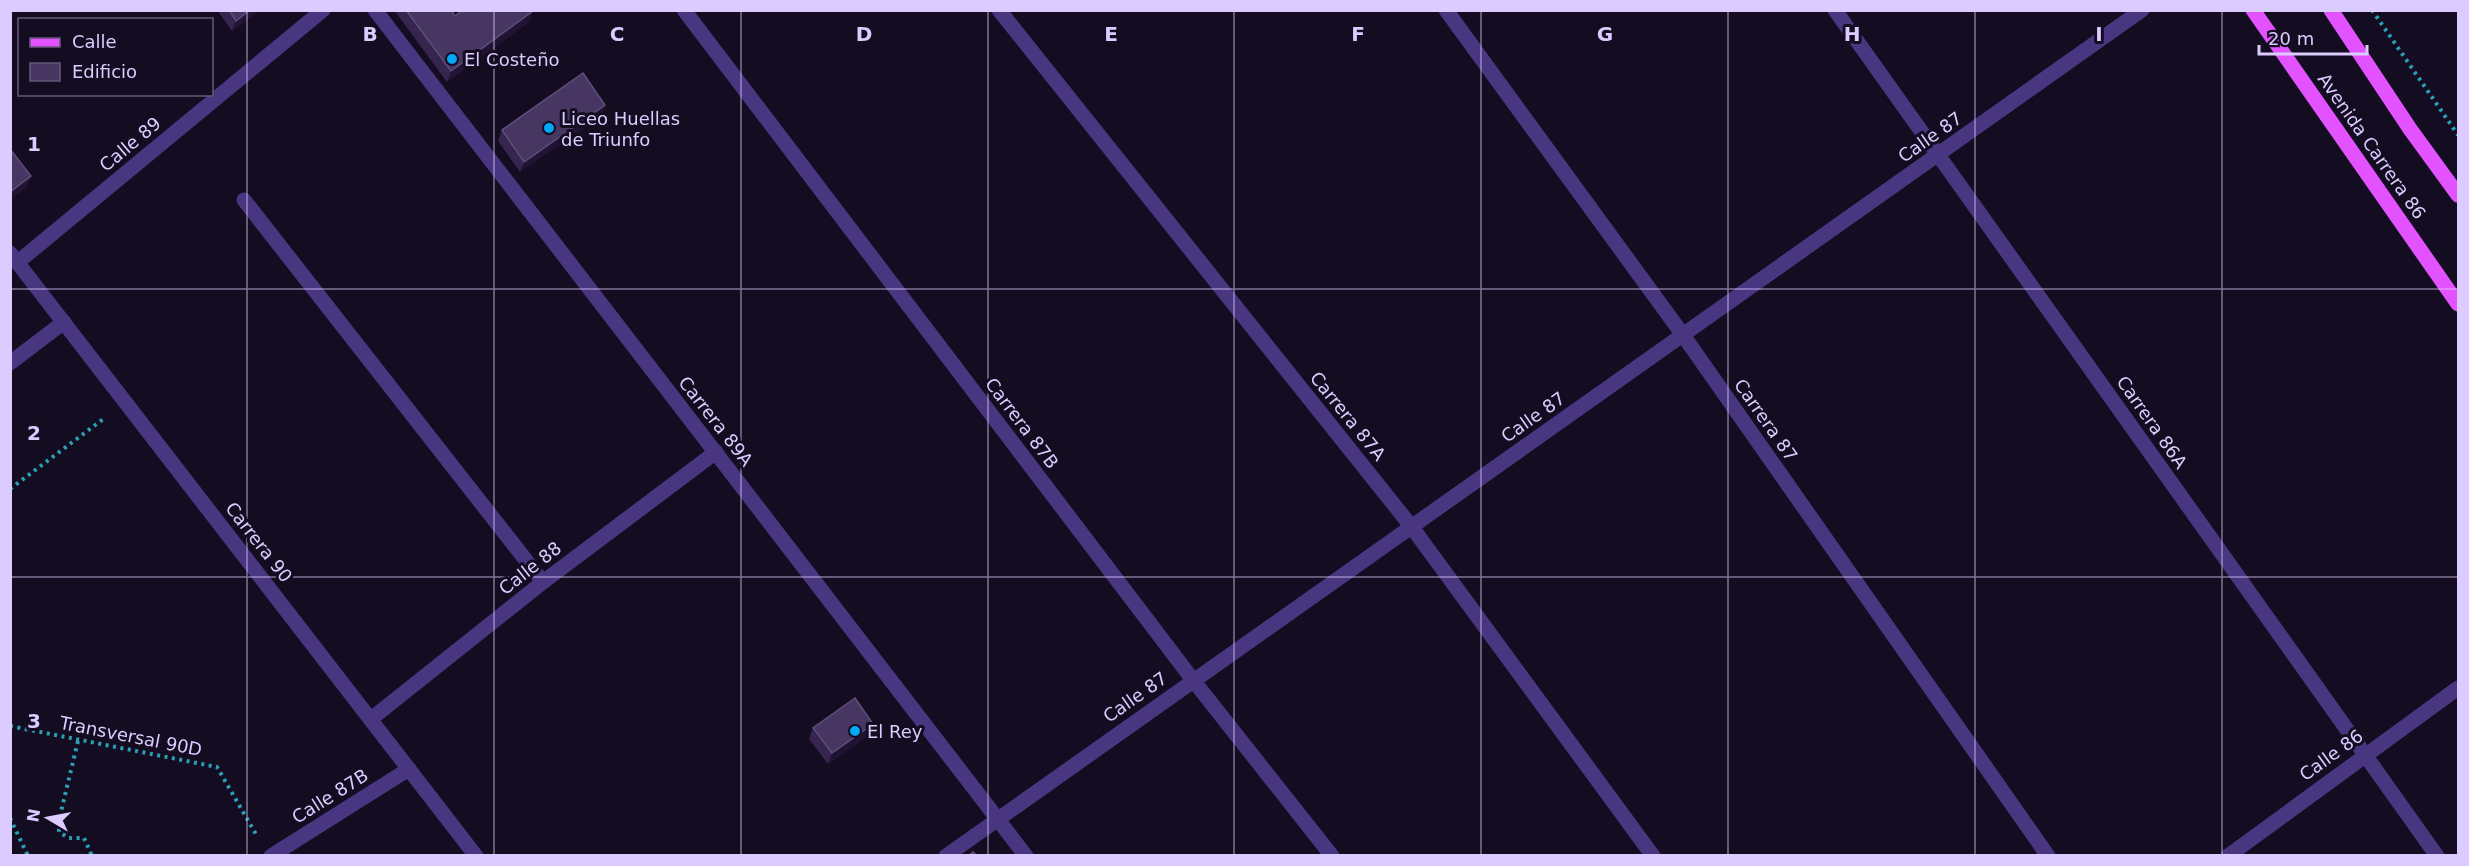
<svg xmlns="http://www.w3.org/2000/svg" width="2469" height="866" viewBox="0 0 2469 866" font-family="'DejaVu Sans',sans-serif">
  <rect width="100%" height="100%" fill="#140c20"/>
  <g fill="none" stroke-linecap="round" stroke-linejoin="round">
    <g stroke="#2a9fb5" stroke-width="4" stroke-dasharray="3 4.5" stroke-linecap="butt">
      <path d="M2372,10L2458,135"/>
      <path d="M10,489L106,417"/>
      <path d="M10,726L217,767L257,836"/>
      <path d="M78,741L59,820V832L69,838H84L92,856"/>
      <path d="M10,818L28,856"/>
    </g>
    <g stroke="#493681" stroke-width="15">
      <path d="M375,10L1026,856"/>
      <path d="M684,10L1193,680L1332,856"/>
      <path d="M999,10L1411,526L1653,856"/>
      <path d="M1446,10L1683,335L2048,856"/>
      <path d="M1835,10L2437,856"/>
      <path d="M244,200L543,582"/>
      <path d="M10,253L476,856"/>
      <path d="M18,262L323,10"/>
      <path d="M10,363L64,322"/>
      <path d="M371,719L543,582L716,452"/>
      <path d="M271,856L409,769"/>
      <path d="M946,856L2142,10"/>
      <path d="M2228,856L2458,688"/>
    </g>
    <g stroke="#e352ff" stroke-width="15">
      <path d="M2253,10L2458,304"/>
      <path d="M2331,10L2410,129L2458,195"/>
    </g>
  </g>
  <g fill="#36254f">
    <path d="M217,10H260L232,31Z"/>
    <path d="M394,10H451L455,16L529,22L447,82Z"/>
    <path d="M605,105L601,116L520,172L498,141L502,130Z"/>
    <path d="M813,728L869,735L828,764L809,739Z"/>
  </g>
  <g fill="#211334">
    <path d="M250,10H260L232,31L236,21Z"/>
    <path d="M533,11L529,22L447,82L451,71Z"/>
    <path d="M605,105L601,116L520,172L524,162Z"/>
    <path d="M31,176L27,187L10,200V192Z"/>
    <path d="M873,724L869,735L828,764L832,753Z"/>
  </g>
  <g fill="#473662" stroke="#5f4e7b" stroke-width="1.5">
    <path d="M229,10H250L236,21Z"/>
    <path d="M406,10H451L455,16L463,10L533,11L451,71Z"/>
    <path d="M583,73L605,105L524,162L502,130Z"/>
    <path d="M10,149L31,176L10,192Z"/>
    <path d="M855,698L873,724L832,753L813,728Z"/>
    <path d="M973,852L976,855H969Z"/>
  </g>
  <path fill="none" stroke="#dccbff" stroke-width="1.5" stroke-opacity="0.55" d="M247,10V856M494,10V856M741,10V856M988,10V856M1234,10V856M1481,10V856M1728,10V856M1975,10V856M2222,10V856M10,289H2458M10,577H2458"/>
  <g fill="#00a9f6" stroke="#140c20" stroke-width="2">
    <circle cx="452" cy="59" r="6"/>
    <circle cx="549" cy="128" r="6"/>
    <circle cx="855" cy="731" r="6"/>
  </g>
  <g text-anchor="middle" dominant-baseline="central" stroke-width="6" stroke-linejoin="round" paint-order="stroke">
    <g font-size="18" fill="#dccbff" stroke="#140c20" text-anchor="start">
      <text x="464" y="59">El Costeño</text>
      <text x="561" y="118">Liceo Huellas<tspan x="561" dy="21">de Triunfo</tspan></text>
      <text x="867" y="731">El Rey</text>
    </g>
    <g font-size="18" fill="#dccbff" stroke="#140c20">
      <text transform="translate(1930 137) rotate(-35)">Calle 87</text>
      <text transform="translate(130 144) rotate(-40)">Calle 89</text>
      <text transform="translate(2372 146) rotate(55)">Avenida Carrera 86</text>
      <text transform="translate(1348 416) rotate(51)">Carrera 87A</text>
      <text transform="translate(1533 417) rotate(-35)">Calle 87</text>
      <text transform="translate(1766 420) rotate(55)">Carrera 87</text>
      <text transform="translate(716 421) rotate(52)">Carrera 89A</text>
      <text transform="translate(2152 422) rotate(55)">Carrera 86A</text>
      <text transform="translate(1022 423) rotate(53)">Carrera 87B</text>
      <text transform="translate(259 542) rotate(52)">Carrera 90</text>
      <text transform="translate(530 568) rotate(-38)">Calle 88</text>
      <text transform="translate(1135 697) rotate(-35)">Calle 87</text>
      <text transform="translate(131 736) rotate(11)">Transversal 90D</text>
      <text transform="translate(2331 755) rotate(-36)">Calle 86</text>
      <text transform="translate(330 796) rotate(-32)">Calle 87B</text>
    </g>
  </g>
  <g font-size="20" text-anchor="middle" font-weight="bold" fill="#dccbff" stroke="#140c20" stroke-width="6" stroke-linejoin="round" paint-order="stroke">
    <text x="370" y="41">B</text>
    <text x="617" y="41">C</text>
    <text x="864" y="41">D</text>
    <text x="1111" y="41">E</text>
    <text x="1358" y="41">F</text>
    <text x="1605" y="41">G</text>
    <text x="1852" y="41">H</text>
    <text x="2099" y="41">I</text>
    <text x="34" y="151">1</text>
    <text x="34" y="440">2</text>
    <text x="34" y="728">3</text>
  </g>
  <rect width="2469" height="866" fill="none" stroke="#dccbff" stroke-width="24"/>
  <rect x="18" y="18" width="195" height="78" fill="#140c20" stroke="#645879" stroke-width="1.5"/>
  <rect x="30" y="38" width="30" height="9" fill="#e352ff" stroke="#645879" stroke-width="1.5"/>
  <text x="72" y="48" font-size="18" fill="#dccbff">Calle</text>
  <rect x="30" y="63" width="30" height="18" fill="#473662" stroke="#645879" stroke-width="1.5"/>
  <text x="72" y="78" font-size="18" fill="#dccbff">Edificio</text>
  <g transform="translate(48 818) rotate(280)" stroke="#140c20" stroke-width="4.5" paint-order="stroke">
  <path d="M0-4.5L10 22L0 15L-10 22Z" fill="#dccbff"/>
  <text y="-9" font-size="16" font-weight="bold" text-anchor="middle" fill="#dccbff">N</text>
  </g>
  <path d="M2259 45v9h108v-9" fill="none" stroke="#dccbff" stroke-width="3"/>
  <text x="2268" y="45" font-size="18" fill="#dccbff" stroke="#140c20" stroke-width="4.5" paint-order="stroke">20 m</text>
</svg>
